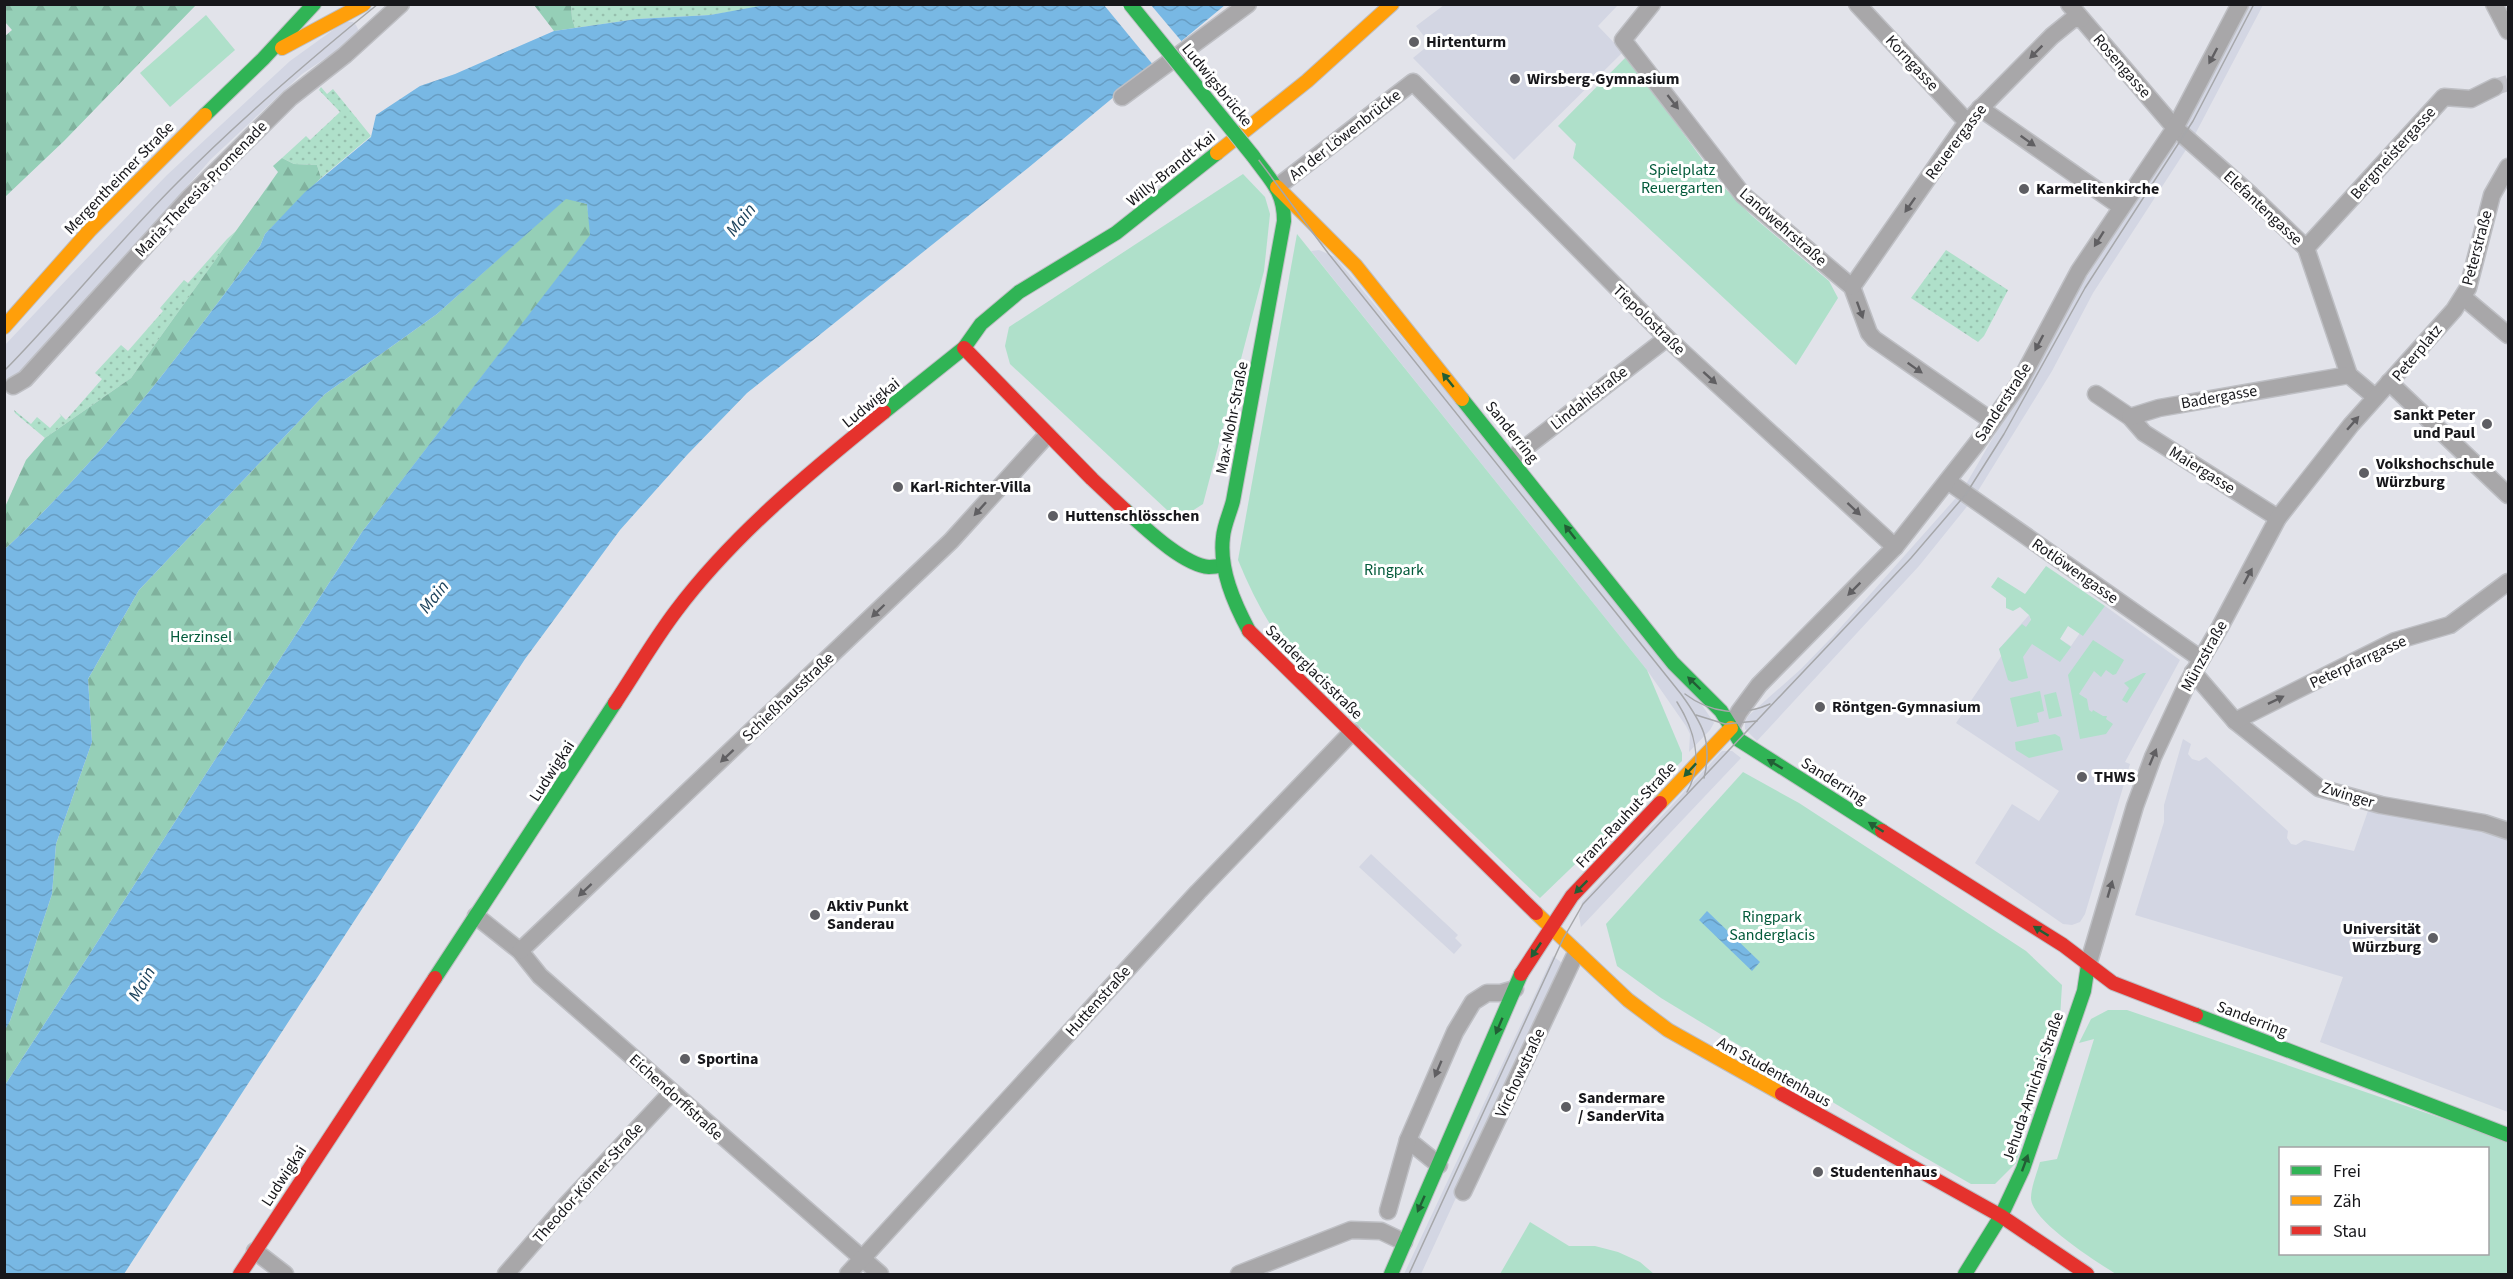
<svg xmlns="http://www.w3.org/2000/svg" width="2513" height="1279" viewBox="0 0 2513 1279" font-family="'Source Sans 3',sans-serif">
  <defs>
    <pattern id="grass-dots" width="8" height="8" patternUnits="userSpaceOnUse" patternTransform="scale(1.5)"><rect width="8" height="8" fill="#afe0ca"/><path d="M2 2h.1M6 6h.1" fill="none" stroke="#96bfad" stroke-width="1.8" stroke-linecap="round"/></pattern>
    <pattern id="forest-firs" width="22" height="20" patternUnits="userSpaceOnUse" patternTransform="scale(1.5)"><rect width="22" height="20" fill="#95cfb7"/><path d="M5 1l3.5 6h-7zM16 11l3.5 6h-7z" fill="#80b19d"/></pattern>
    <pattern id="water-waves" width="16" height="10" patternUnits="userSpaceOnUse" patternTransform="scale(1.5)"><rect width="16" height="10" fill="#78b8e4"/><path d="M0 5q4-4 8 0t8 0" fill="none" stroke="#679dc3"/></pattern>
  </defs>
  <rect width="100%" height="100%" fill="#e2e3ea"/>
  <g fill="#d3d6e3">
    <path d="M1444,5H1618L1598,26L1623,52L1514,160L1413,58L1430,44L1416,26Z"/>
    <path d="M2248,5H2263L2191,142L2093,293L2052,371L1973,499L1919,566L1757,741L1745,729V722L1748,716L1801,669L1833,636L1962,491L2081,286L2178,132Z"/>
    <path d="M344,22H353L356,25L359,31L357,37L302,74L211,159L90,298L24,369L5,381L4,346L69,277L167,175L290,61Z"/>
    <path d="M1319,250L1335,257L1688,684L1714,723L1710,730L1689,752L1690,734L1686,726L1647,670L1311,251Z"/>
    <path d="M2105,606L2180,660L2125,762L2130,764L2085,914L2080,922L2072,925L2063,924L1975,863L2012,804L2039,821L2059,791L1956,723L2002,655L1999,649L2029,615L2031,621L2071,646L2080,633L2083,635Z"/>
    <path d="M2183,739L2191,744L2188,754L2192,759L2199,761L2206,757L2288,831L2287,838L2291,844L2296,845L2304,840L2354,851L2370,805L2508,838V1112L2320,1042L2343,977L2135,915L2164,822V805Z"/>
    <path d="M1722,751H1732L1741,758L1581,927L1579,916L1582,902Z"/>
    <path d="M1371,854L1458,935L1455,938L1462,945L1454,954L1359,867Z"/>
    <path d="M1553,956L1562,963L1544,1006L1421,1274H1404Z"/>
  </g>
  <g fill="url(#grass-dots)">
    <path d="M571,4L771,5L710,15L637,19L575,28L572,18Z"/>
    <path d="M321,87L327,94L333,89L371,136L321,178L317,165L294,164L282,158L306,136L310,140L340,112L319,90Z"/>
    <path d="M236,231L131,378L45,438L15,413L14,410L31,424L37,417L50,428L61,416L59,413L66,420L102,379L95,373L121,345L128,351L163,311L160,308L184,280L188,283L227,239Z"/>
    <path d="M1946,250L2008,290L1984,336L1978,342L1911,298Z"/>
  </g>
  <g fill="url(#forest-firs)">
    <path d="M5,4L196,5L64,141L5,197L4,37L12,30L5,22Z"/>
    <path d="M534,5H571L572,18L575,28L554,31Z"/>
    <path d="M282,158L294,164L317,165L321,178L265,234L260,246C181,353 102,459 5,549V507L26,460L45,438L131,378L278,172L273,166Z"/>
    <path d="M566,198L587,204L591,235L362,532L5,1085L4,1030L10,1021L52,894L56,844L92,742L88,679L139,590L325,394L437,314Z"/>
  </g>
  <g fill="#afe0ca" fill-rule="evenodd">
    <path d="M206,15L235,50L170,107L140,73Z"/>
    <path d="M1627,56L1718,181L1751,215L1829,281L1838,298L1796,365L1573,158L1576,144L1558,126Z"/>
    <path d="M1243,174L1265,197L1270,214L1264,271L1203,504L1189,513L1167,510L1010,364L1005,346L1009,327Z"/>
    <path d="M1297,234L1647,670L1682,753V761L1540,898L1309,678C1278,642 1256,604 1238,560Z"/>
    <path d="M2046,566L2105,606L2083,636L2068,626L2060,639L2071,647L2060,662L2032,644L2023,657L2028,678L2012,682L2008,680L1999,649L2022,624L2026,627L2031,620L2029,615L2020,607L2013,611L2006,608V598L1991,587L1998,577L2025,594Z"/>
    <path d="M2093,640L2124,660L2116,674L2113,675L2106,670L2101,677L2094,671L2079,694L2087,699L2089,710L2092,712L2093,710L2103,716H2107L2106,719L2113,724L2106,734L2080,739L2068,675Z"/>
    <path d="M2143,673H2146L2127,703L2122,700L2129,688L2124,683Z"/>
    <path d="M2040,691L2044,711L2037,713L2039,722L2017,727L2010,698Z"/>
    <path d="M2056,692L2062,716L2049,719L2044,695Z"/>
    <path d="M2055,734L2060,737L2063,750L2029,758L2016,750L2015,742Z"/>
    <path d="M1743,772L1799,803L2026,951L2062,985L2060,1018L2016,1163L1995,1184H1971L1910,1149L1661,998L1617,966L1606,924Z"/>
    <path d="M2108,1010H2127L2508,1141V1274H2116C2097,1262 2031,1221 2031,1198C2031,1187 2037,1173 2040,1162L2057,1159L2094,1039L2079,1043L2091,1019ZM2280,1148H2488V1254H2280Z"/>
    <path d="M1530,1222L1569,1246H1595L1618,1252L1640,1262L1654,1274H1500Z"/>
  </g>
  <g fill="url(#water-waves)">
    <path d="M771,4L1225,5L1028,168L747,393L687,455L620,530L525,659L124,1274H5V1085L362,532L590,235L587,204L566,199L437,314L325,394L139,590L88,679L92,742L56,844L52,894L10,1021L5,1030V549C102,459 181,353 260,246L265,234L305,192L371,137L376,115L420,86L455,74L554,31L637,19L710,15Z"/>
    <path d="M1707,911L1760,962L1752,971L1699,920Z"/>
  </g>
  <path fill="#e2e3ea" d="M1104,5H1151L1183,43L1154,66Z"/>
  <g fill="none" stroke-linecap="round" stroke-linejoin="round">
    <path stroke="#c4c4cb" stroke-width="16" stroke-dasharray="16 8" stroke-linecap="butt" d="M2495,87L2508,83"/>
    <g stroke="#bebfc4" stroke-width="19">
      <g id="street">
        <path d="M1652,4L1623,40L1743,195L1852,287L1869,333L1874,339L1992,421"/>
        <path d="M1857,4L1967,122"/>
        <path d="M2069,4L2175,128L2251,195L2306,248L2349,375L2375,397"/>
        <path d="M2494,4L2508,31"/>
        <path d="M1122,97L1248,4"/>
        <path d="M1980,108L2120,206"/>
        <path d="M1277,187L1413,82L1667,338L1895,547"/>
        <path d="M2306,248L2444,97L2471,99L2495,87"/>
        <path d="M1852,287L1967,122L2052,36L2073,19H2081"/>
        <path d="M2463,297L2508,335"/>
        <path d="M2389,382L2508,495"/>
        <path d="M13,386L25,379L189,198L290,98L345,55L401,4"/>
        <path d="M2096,394L2130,417L2144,433L2278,518"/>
        <path d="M2130,417L2159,408L2349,375"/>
        <path d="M1512,458L1667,338"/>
        <path d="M1949,482L2201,659"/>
        <path d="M2193,672L2235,721L2319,788L2381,805L2484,823L2508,831"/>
        <path d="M2235,721L2395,641L2450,625L2508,582"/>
        <path d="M1731,728L1739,712L1759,685L1895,547L1977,443L2018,385L2079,271L2175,128L2240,4"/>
        <path d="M476,916L520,951L540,976L880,1274"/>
        <path d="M520,951L951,541L1047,435"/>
        <path d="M2088,965L2135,806L2153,757L2188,682L2220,627L2278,518L2351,425L2454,310L2468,288L2492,195L2508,167"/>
        <path d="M1439,1165L1408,1140L1455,1032L1473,1002L1487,993H1501L1515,989"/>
        <path d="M1463,1192L1576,953"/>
        <path d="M1388,1211L1408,1140"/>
        <path d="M255,1251L285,1274"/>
        <path d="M506,1274L567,1204L671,1093"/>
        <path d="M848,1274L1198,892L1352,732"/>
        <path d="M1239,1274L1351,1230L1381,1231L1404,1242"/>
      </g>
    </g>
    <g stroke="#bebfc4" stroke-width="16">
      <g id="fast">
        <path d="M205,115L263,59L314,4"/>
        <path d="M1462,399L1673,663L1721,711L1739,740L1882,831"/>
        <path d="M884,412L964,348L981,324L1019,292L1116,233L1217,153"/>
        <path d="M1125,510C1144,527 1183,565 1209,567C1213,567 1219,566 1223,565"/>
        <path d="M1249,631C1234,603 1219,569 1223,537C1224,525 1230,513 1233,501L1284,221C1284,190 1270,180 1253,156"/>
        <path d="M435,978L615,703"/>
        <path d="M2196,1015L2508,1135"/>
        <path d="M1391,1274L1521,974"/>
        <path d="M1965,1274L2001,1216L2023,1169L2084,991L2088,965"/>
      </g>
    </g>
    <g stroke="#bebfc4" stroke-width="16">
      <g id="slow">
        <path d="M282,48L364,4"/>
        <path d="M1217,153L1307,81L1392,4"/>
        <path d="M1277,187L1356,266L1462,399"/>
        <path d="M4,327L90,230L205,115"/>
        <path d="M1660,803L1731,728"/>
        <path d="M1536,913L1628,1000L1668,1030L1782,1094"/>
      </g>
    </g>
    <g stroke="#bebfc4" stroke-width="16">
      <g id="jam">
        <path d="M964,348L1092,479L1125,510"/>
        <path d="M1249,631L1536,913"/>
        <path d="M615,703C635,673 654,640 676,611C733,535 810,472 884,412"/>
        <path d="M1882,831L2063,945L2113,983L2196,1015"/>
        <path d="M1521,974L1572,896L1660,803"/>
        <path d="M1782,1094L2001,1216L2087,1274"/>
        <path d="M240,1274L435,978"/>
      </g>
    </g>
    <use href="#street" stroke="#a8a7a9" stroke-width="16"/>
    <use href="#fast" stroke="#30b455" stroke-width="14"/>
    <use href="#slow" stroke="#ff9f0a" stroke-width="14"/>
    <use href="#jam" stroke="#e5322d" stroke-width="14"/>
    <g stroke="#a6a7aa" stroke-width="1.5">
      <path d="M1135,4L1255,155L1328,253L1681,694C1702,723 1713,741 1704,778"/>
      <path d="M4,371C64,310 117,243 177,183C240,119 308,61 378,4"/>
      <path d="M1685,694C1710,713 1741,717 1770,704"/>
      <path d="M1677,702C1694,729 1704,762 1687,792"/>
      <path d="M1696,715L1725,724L1757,721"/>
      <path d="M1409,1274L1563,939L1583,904L1911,558L1966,494L2004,434L2085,288L2193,121L2254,4"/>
    </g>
    <g stroke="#bebfc4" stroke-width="16" stroke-linecap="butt">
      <path id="fast-bridge" d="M1130,4L1253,156"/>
    </g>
    <use href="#fast-bridge" stroke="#30b455" stroke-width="14"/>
  </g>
  <defs><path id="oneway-solid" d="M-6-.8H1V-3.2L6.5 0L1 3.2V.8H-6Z" transform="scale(1.5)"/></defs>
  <g fill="#605f62">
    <use href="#oneway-solid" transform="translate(2036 52) rotate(135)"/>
    <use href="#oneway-solid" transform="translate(2213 56) rotate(118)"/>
    <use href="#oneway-solid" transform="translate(1673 102) rotate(52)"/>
    <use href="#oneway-solid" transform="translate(2028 141) rotate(35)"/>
    <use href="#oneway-solid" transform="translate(1910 205) rotate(125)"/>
    <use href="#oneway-solid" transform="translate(2099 239) rotate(122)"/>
    <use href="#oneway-solid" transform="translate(1860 310) rotate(70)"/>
    <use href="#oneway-solid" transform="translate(2039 343) rotate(118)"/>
    <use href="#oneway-solid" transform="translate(1915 368) rotate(35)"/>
    <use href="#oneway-solid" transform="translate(1710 378) rotate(42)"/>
    <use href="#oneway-solid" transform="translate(2353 423) rotate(-49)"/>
    <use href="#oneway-solid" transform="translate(980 509) rotate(132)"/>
    <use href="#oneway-solid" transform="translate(1854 509) rotate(43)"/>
    <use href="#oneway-solid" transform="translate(2248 576) rotate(-62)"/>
    <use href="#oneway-solid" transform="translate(1854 589) rotate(135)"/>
    <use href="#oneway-solid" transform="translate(878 611) rotate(136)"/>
    <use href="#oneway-solid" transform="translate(2276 700) rotate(-26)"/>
    <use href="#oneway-solid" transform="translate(727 756) rotate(137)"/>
    <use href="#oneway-solid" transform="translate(2153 757) rotate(-67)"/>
    <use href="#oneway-solid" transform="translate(2110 889) rotate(-74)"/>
    <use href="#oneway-solid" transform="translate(585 890) rotate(137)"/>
    <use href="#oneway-solid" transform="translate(1438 1069) rotate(113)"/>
  </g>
  <g fill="#225e35">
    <use href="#oneway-solid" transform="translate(1448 380) rotate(-129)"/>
    <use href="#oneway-solid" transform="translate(1570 532) rotate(-128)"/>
    <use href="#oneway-solid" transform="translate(1694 683) rotate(-136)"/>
    <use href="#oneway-solid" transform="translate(1775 764) rotate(-149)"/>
    <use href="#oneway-solid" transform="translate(1690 770) rotate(133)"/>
    <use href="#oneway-solid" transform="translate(1876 827) rotate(-148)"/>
    <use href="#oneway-solid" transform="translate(1581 887) rotate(135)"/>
    <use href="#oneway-solid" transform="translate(2041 931) rotate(-148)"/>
    <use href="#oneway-solid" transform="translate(1536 950) rotate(124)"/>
    <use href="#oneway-solid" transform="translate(1499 1026) rotate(113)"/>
    <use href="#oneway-solid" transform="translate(2025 1163) rotate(-70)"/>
    <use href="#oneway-solid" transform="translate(1421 1204) rotate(114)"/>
  </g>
  <g fill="#5e5e63" stroke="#fff" stroke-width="2">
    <circle cx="1414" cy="42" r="6"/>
    <circle cx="1515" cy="79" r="6"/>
    <circle cx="2024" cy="189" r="6"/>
    <circle cx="2487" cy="424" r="6"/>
    <circle cx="2364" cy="473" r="6"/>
    <circle cx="898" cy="487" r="6"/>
    <circle cx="1053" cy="516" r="6"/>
    <circle cx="1820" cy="707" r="6"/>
    <circle cx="2082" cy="777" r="6"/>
    <circle cx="815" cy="915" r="6"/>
    <circle cx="2433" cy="938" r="6"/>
    <circle cx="685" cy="1059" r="6"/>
    <circle cx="1566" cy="1107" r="6"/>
    <circle cx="1818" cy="1172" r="6"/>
  </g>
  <g text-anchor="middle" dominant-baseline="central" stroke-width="6" stroke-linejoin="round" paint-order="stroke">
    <g font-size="16" font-weight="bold" fill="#17171b" stroke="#fff" text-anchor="start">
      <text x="1426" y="42">Hirtenturm</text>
      <text x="1527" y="79">Wirsberg-Gymnasium</text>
      <text x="2036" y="189">Karmelitenkirche</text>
      <text x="2475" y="415" text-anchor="end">Sankt Peter<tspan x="2475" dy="18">und Paul</tspan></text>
      <text x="2376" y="464">Volkshochschule<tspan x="2376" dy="18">Würzburg</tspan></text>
      <text x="910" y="487">Karl-Richter-Villa</text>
      <text x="1065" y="516">Huttenschlösschen</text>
      <text x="1832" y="707">Röntgen-Gymnasium</text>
      <text x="2094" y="777">THWS</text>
      <text x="827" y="906">Aktiv Punkt<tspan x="827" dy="18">Sanderau</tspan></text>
      <text x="2421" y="929" text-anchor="end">Universität<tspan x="2421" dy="18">Würzburg</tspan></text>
      <text x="697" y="1059">Sportina</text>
      <text x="1578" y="1098">Sandermare<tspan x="1578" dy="18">/ SanderVita</tspan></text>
      <text x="1830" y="1172">Studentenhaus</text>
    </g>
    <g font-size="16" fill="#17171b" stroke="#fff">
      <text transform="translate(1912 63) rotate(47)">Korngasse</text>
      <text transform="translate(2122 66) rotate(49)">Rosengasse</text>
      <text transform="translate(1217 85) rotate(51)">Ludwigsbrücke</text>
      <text transform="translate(1345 135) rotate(-38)">An der Löwenbrücke</text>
      <text transform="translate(1956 142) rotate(-53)">Reuerergasse</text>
      <text transform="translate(2393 153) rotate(-48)">Bergmeistergasse</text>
      <text transform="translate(1171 169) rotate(-39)">Willy-Brandt-Kai</text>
      <text transform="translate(119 178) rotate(-46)">Mergentheimer Straße</text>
      <text transform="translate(201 189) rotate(-46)">Maria-Theresia-Promenade</text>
      <text transform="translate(2263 208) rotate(43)">Elefantengasse</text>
      <text transform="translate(1783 227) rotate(41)">Landwehrstraße</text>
      <text transform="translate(2477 248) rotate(-75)">Peterstraße</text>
      <text transform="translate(1649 320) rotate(44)">Tiepolostraße</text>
      <text transform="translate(2417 353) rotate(-50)">Peterplatz</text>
      <text transform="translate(2219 397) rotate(-10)">Badergasse</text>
      <text transform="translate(1589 398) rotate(-38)">Lindahlstraße</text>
      <text transform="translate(2003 402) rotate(-57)">Sanderstraße</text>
      <text transform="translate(871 403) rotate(-39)">Ludwigkai</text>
      <text transform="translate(1232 418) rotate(-79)">Max-Mohr-Straße</text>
      <text transform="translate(1512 432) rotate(51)">Sanderring</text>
      <text transform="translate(2202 470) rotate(32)">Maiergasse</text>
      <text transform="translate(2075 571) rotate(35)">Rotlöwengasse</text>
      <text transform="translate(2204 656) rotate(-61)">Münzstraße</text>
      <text transform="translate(2358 662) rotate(-25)">Peterpfarrgasse</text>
      <text transform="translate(1314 672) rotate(44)">Sanderglacisstraße</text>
      <text transform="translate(788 697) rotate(-44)">Schießhausstraße</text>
      <text transform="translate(552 771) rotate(-57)">Ludwigkai</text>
      <text transform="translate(1834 781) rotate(32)">Sanderring</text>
      <text transform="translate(2348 795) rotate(17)">Zwinger</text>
      <text transform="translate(1626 815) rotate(-47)">Franz-Rauhut-Straße</text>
      <text transform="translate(1098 1001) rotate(-48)">Huttenstraße</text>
      <text transform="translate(2252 1019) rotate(21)">Sanderring</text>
      <text transform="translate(1774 1072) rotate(29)">Am Studentenhaus</text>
      <text transform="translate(1520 1073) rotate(-65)">Virchowstraße</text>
      <text transform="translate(2033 1087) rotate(-71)">Jehuda-Amichai-Straße</text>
      <text transform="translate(676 1097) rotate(42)">Eichendorffstraße</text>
      <text transform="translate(284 1176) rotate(-57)">Ludwigkai</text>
      <text transform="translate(588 1183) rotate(-48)">Theodor-Körner-Straße</text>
    </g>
    <g font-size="16" fill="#035a3a" stroke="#fff">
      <text x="1682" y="170">Spielplatz<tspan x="1682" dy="18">Reuergarten</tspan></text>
      <text x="1394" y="570">Ringpark</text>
      <text x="201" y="637">Herzinsel</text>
      <text x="1772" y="917">Ringpark<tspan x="1772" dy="18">Sanderglacis</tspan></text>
    </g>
    <g font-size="18" font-style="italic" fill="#1d435c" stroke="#fff">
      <text transform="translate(741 220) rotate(-51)">Main</text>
      <text transform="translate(434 597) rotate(-51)">Main</text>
      <text transform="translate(142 984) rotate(-60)">Main</text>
    </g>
  </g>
  <rect width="2513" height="1279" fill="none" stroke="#17171b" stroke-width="12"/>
  <rect x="2279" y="1147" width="210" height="108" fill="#ffffff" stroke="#a2a2a4" stroke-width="1.5"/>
  <rect x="2291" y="1166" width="30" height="9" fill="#30b455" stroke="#a2a2a4" stroke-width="1.5"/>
  <text x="2333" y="1177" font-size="18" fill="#17171b">Frei</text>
  <rect x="2291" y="1196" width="30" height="9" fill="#ff9f0a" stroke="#a2a2a4" stroke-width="1.5"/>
  <text x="2333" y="1207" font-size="18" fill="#17171b">Zäh</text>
  <rect x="2291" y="1226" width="30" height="9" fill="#e5322d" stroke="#a2a2a4" stroke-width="1.5"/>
  <text x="2333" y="1237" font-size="18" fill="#17171b">Stau</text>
</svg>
